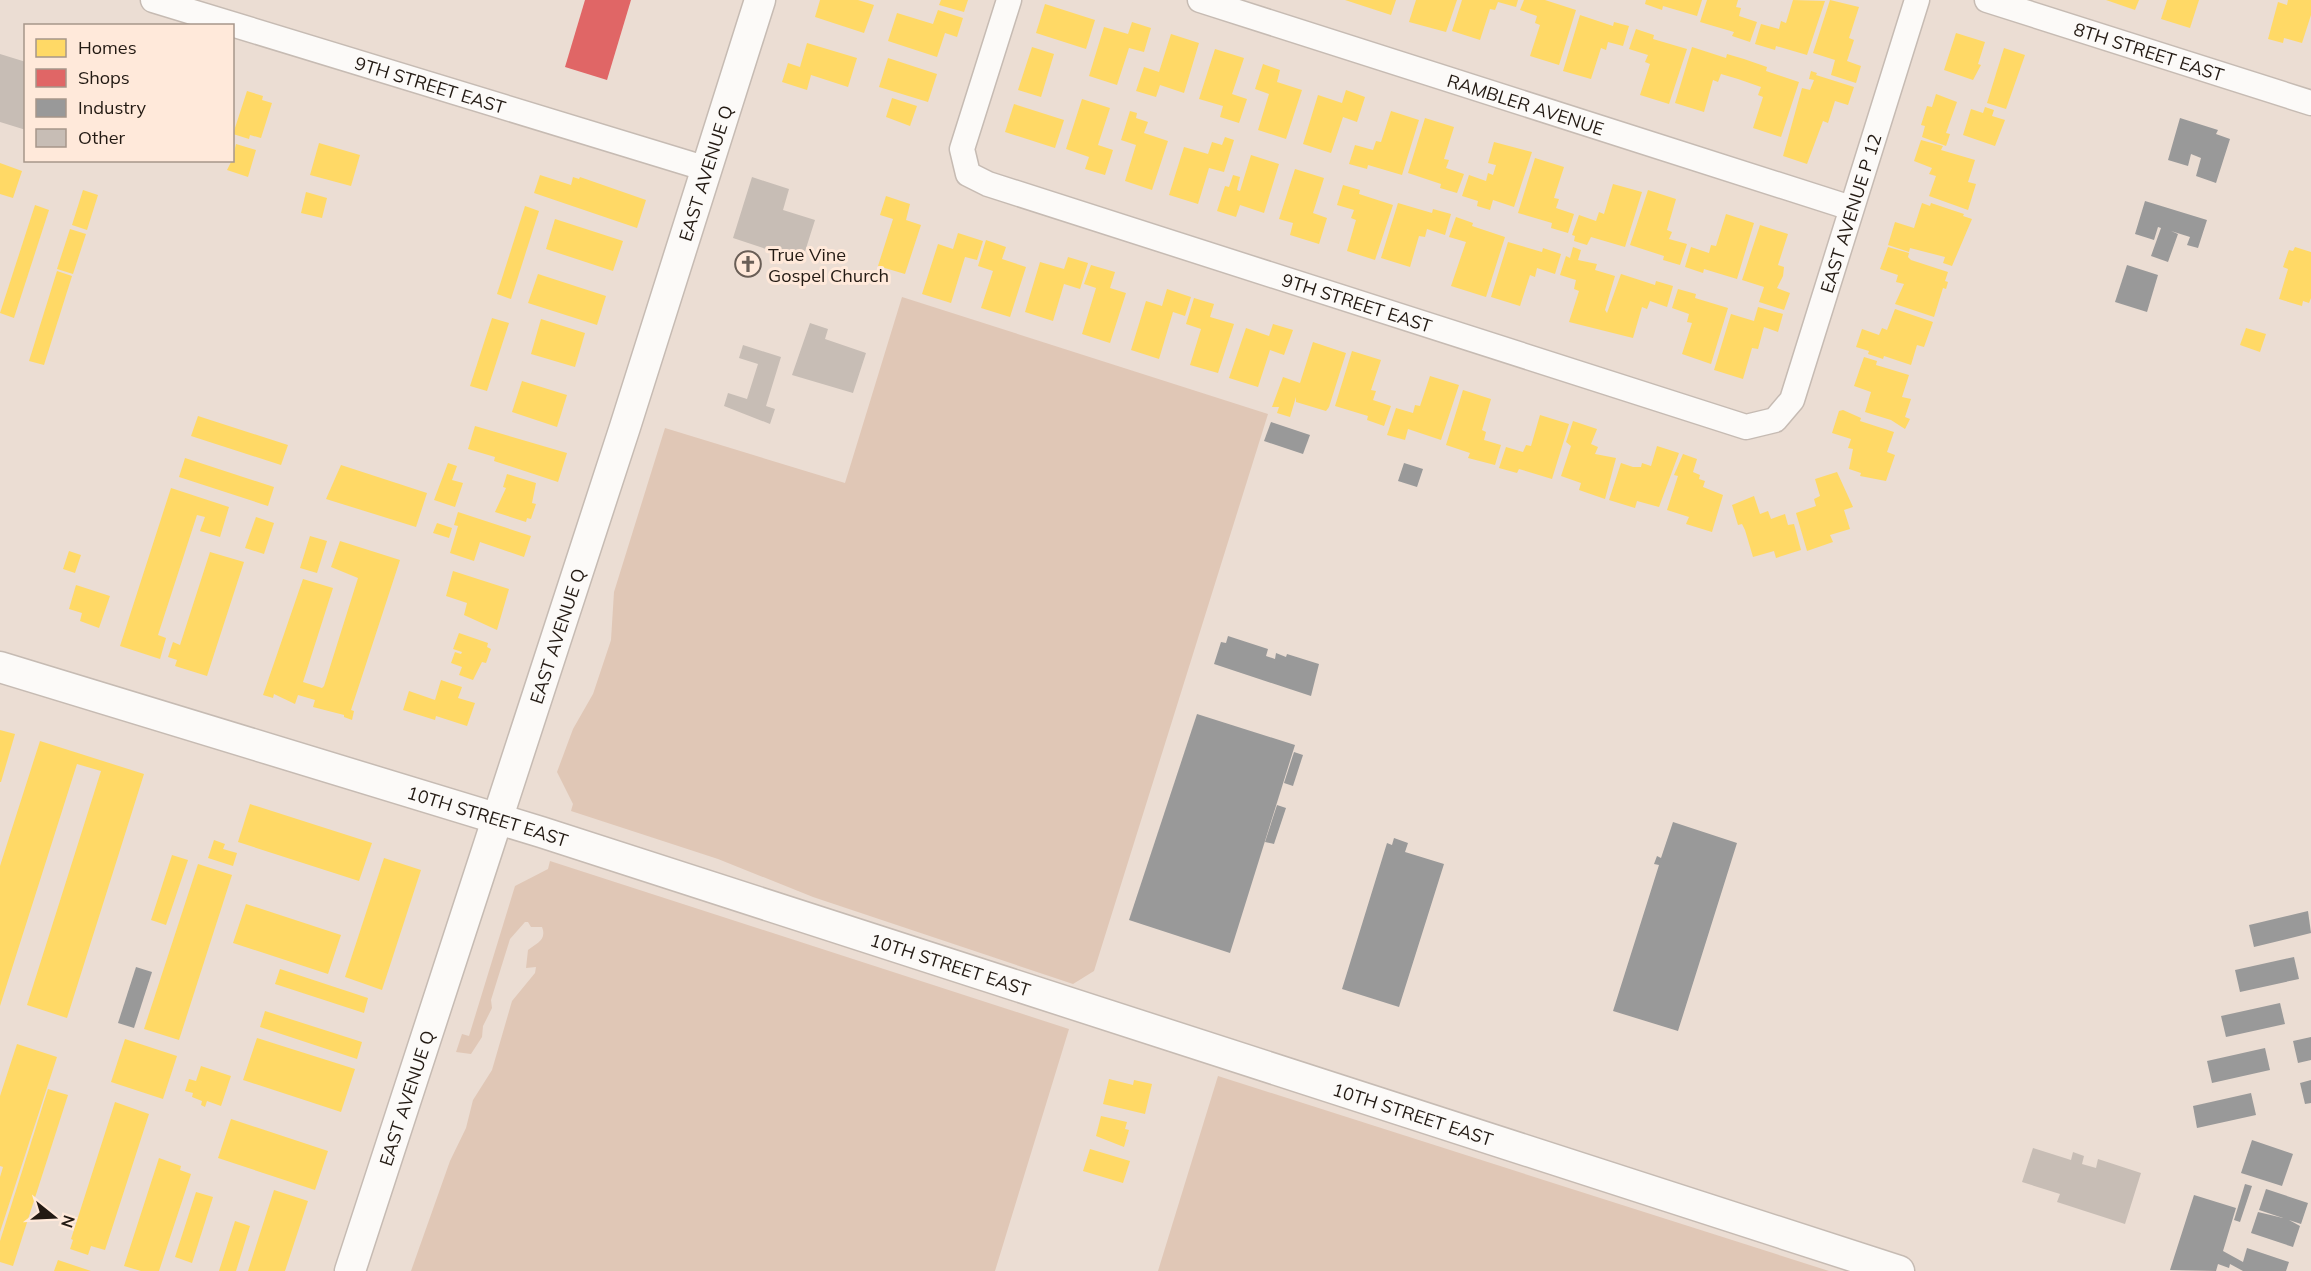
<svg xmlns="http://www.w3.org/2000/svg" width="2311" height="1271" viewBox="0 0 2311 1271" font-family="Mulish,sans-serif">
  <rect width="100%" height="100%" fill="#ebddd3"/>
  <g fill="#e0c7b6">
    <path d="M902,297L1268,414L1094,971L1073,984L813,897L718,859L571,811L573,804L557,772L573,729L593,694L611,640L614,592L665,428L845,483Z"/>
    <path d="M550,861L1069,1029L995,1271H411L450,1161L466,1128L473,1100L492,1070L512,1001L535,973L536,967L526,968L528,950C537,943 547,940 542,927H531L528,922H525L510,939L491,1000L492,1008L483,1026L482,1037L471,1054L456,1052L462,1034L469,1036L515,886L548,869Z"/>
    <path d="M1218,1076L1829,1271H1158Z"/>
  </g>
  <g fill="#ffd966">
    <path d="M820,0H858L874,5L864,33L815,17Z"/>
    <path d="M941,0H968L964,12L939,5Z"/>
    <path d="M1345,0H1396L1391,15Z"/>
    <path d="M1416,0H1457L1446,32L1409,22Z"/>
    <path d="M1462,0H1518L1516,7L1498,2L1495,10L1490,9L1480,40L1452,31Z"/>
    <path d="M1524,0H1545L1576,10L1559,65L1530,56L1540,25L1535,23L1537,16L1520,10Z"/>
    <path d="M1646,0H1702L1697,16L1663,6L1662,10L1645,4Z"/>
    <path d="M1707,0H1738L1736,7L1741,8L1739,16L1757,22L1750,42L1732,36L1734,32L1700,22Z"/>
    <path d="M1793,0L1825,1L1807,55L1776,46L1775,50L1755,44L1761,24L1779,29L1781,21L1786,23Z"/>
    <path d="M1830,0L1859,7L1849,38L1854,40L1847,61L1861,66L1856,83L1831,75L1835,60L1813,53Z"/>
    <path d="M2106,0H2139L2135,10Z"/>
    <path d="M2167,0H2199L2190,28L2161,19Z"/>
    <path d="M2288,0H2311V15L2302,43L2284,38L2283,43L2268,39L2278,2L2287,5Z"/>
    <path d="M1045,4L1095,20L1086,49L1036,33Z"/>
    <path d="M938,10L963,18L957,37L945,33L937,57L888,41L897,13L933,24Z"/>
    <path d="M1580,15L1613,26L1614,22L1629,26L1623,46L1608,42L1606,50L1601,48L1591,79L1563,71Z"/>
    <path d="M1132,22L1151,28L1144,52L1129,48L1117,85L1089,76L1104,27L1128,34Z"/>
    <path d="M1636,29L1654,35L1653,39L1687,49L1669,104L1640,95L1650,64L1645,62L1648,55L1629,49Z"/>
    <path d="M1956,33L1985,42L1978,64L1981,65L1973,80L1944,70Z"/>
    <path d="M1171,34L1199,43L1184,93L1160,85L1156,97L1136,91L1144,67L1159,72Z"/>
    <path d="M807,43L857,58L848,87L811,75L807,90L782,82L788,63L800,67Z"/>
    <path d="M1032,47L1054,54L1041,97L1018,90Z"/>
    <path d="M1692,47L1726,58L1727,54L1744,59L1767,67L1766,71L1799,82L1781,137L1753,128L1763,97L1758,95L1761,87L1738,79L1721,74L1718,82L1713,80L1704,112L1675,103Z"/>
    <path d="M2004,48L2025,55L2006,109L1987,103Z"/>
    <path d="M1215,49L1244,58L1232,94L1247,99L1239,123L1220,117L1223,106L1199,99Z"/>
    <path d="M888,58L937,74L928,102L879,87Z"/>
    <path d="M1263,64L1280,70L1277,82L1302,90L1286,139L1258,130L1269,94L1255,89Z"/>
    <path d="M1811,71L1817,73L1816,75L1854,87L1848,105L1835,101L1828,123L1823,121L1807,164L1783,156L1802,88L1810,90L1814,80L1809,79Z"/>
    <path d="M1346,90L1365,97L1357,122L1343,117L1331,153L1303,144L1318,95L1342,103Z"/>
    <path d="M247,91L263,96L262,100L272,103L261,138L250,135L249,139L233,134Z"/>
    <path d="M1936,94L1957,102L1946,133L1950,134L1946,146L1922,137L1925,126L1921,125L1927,106L1932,107Z"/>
    <path d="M892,98L917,106L910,126L886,117Z"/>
    <path d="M1082,99L1110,108L1098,145L1113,150L1105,175L1085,169L1089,157L1066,149Z"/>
    <path d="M1014,104L1064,120L1055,148L1005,132Z"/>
    <path d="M1985,107L1994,110L1992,116L2005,120L1995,146L1963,135L1971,109L1983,113Z"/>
    <path d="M1130,111L1137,113L1136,118L1148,122L1144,133L1168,141L1152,190L1125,181L1136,145L1121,140Z"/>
    <path d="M1391,111L1419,120L1402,175L1368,165L1367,169L1349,164L1355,145L1373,150L1376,141L1381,142Z"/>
    <path d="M1425,118L1454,127L1444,159L1449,160L1446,168L1464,174L1457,193L1440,188L1441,184L1408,173Z"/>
    <path d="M1225,137L1234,140L1224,172L1209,168L1198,204L1169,195L1184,147L1208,154L1212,142L1222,145Z"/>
    <path d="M1921,140L1943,146L1941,150L1975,160L1968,182L1976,184L1968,210L1929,196L1936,176L1929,174L1932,168L1914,161Z"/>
    <path d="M1494,142L1532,152L1514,207L1493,200L1490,210L1477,206L1478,201L1462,196L1469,175L1486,181L1488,173L1493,175L1496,165L1488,163Z"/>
    <path d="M319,143L360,155L351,186L310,175Z"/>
    <path d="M236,144L256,150L248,177L227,170L232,160Z"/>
    <path d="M1251,155L1279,164L1264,213L1240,205L1236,217L1217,211L1225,186L1229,187L1233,175L1240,177L1237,190L1240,191Z"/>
    <path d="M1535,158L1564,167L1554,198L1559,199L1556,208L1574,214L1568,233L1551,228L1552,223L1518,213Z"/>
    <path d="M0,163L22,171L13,198L0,194Z"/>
    <path d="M1295,169L1324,178L1313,213L1327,218L1319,244L1290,235L1293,223L1279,219Z"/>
    <path d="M540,175L571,185L573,177L579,179L580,177L646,200L637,228L534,193Z"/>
    <path d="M1613,184L1642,192L1625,247L1591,237L1587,245L1574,241L1575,236L1572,235L1579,215L1596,221L1599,212L1604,214Z"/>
    <path d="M1343,185L1360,190L1359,194L1393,205L1375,260L1347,251L1356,220L1351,218L1354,210L1337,205Z"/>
    <path d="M83,190L98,195L87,230L72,225Z"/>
    <path d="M1648,190L1676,199L1667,230L1672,232L1669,239L1687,244L1680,265L1663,260L1664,256L1630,245Z"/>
    <path d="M306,192L327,198L322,218L301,213Z"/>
    <path d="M886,196L910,204L906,220L921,225L905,274L878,266L893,219L880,215Z"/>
    <path d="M1398,203L1432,213L1433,209L1451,214L1445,235L1427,229L1425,237L1419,236L1410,267L1381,258Z"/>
    <path d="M1922,203L1930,206L1931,203L1964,214L1963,216L1972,219L1952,266L1943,263L1945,257L1910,248L1909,252L1888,245L1895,222L1914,228Z"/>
    <path d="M35,205L49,210L14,318L0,313Z"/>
    <path d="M525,206L539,211L511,299L497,294Z"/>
    <path d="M1726,214L1754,223L1737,279L1704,269L1703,273L1685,267L1691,247L1709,253L1711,245L1716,246Z"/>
    <path d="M1456,217L1473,223L1472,226L1505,237L1486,297L1451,286L1466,242L1449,237Z"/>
    <path d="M555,219L623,241L613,271L546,249Z"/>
    <path d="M1760,225L1788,234L1778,265L1784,267L1783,276L1777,288L1790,293L1784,310L1759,302L1764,287L1742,280Z"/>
    <path d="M70,229L86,234L73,274L57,269Z"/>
    <path d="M958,233L983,241L977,260L965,257L951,303L922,294L938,244L953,249Z"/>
    <path d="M986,240L1006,247L1002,259L1026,267L1010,317L981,308L993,271L978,266Z"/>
    <path d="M1508,242L1542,252L1543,248L1561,254L1555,274L1537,268L1535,277L1530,275L1520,306L1491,297Z"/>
    <path d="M1573,247L1581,250L1578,260L1597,264L1595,270L1615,276L1605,310L1607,313L1621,274L1655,285L1656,281L1673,286L1667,307L1650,301L1647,309L1642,307L1633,338L1569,322L1579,291L1574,289L1576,280L1560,275L1566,256L1570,258Z"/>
    <path d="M1888,247L1909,253L1908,257L1911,260L1948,272L1945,281L1948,282L1946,289L1943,288L1934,317L1895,304L1904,284L1896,282L1898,275L1880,269Z"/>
    <path d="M2295,247L2311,252V298L2309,303L2303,301L2302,306L2279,299L2288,269L2283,267L2289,250L2293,251Z"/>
    <path d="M1068,257L1088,263L1080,289L1064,284L1053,321L1025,312L1040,262L1064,269Z"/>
    <path d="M1091,265L1115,272L1110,288L1126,293L1110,343L1082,334L1096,288L1084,284Z"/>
    <path d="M57,271L72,276L44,365L29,361Z"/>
    <path d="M538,274L606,296L597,325L528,303Z"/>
    <path d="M1167,289L1191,297L1185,316L1173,312L1159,359L1131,350L1146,301L1162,306Z"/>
    <path d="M1678,289L1696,294L1695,298L1728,308L1711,364L1682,354L1692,323L1687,322L1689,314L1672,308Z"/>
    <path d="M1194,298L1214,304L1210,317L1234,324L1218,373L1190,365L1201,329L1186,324Z"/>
    <path d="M1758,307L1783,314L1778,332L1764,327L1758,349L1752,348L1743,379L1714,370L1731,314L1754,321Z"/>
    <path d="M1895,309L1933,322L1924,347L1917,345L1911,365L1884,356L1883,359L1868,354L1869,351L1856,347L1862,329L1879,335L1882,328L1887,330Z"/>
    <path d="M492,318L509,323L487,391L470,386Z"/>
    <path d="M541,319L585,333L575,367L531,354Z"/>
    <path d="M1273,324L1293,330L1284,355L1270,350L1258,387L1229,378L1246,328L1269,336Z"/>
    <path d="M2246,328L2266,334L2260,352L2240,345Z"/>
    <path d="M1313,342L1346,353L1329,407L1326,411L1296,402V397L1290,417L1277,413L1279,407H1272L1283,377L1300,383Z"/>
    <path d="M1352,351L1381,360L1371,390L1376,391L1373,400L1391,406L1384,426L1367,420L1368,416L1335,406Z"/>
    <path d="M1864,357L1877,361L1876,365L1909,375L1902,397L1911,399L1905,417L1910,419L1905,429L1891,420L1865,412L1871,392L1854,386Z"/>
    <path d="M1430,376L1459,385L1441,440L1408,429L1405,440L1387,435L1396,408L1413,413L1415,405L1420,406Z"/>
    <path d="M522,381L567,395L557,427L512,412Z"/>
    <path d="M1463,390L1491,399L1482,430L1486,432L1484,440L1501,445L1495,465L1468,458L1470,453L1446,445Z"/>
    <path d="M1843,410L1861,418L1860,421L1894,432L1887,452L1895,455L1886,481L1860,476L1861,473L1849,469L1853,449L1848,448L1851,439L1832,433L1839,411Z"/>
    <path d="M1540,415L1569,424L1552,479L1519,469L1517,473L1499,468L1506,447L1523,452L1526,445L1531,446Z"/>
    <path d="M198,416L288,445L281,465L191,436Z"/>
    <path d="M1573,421L1597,429L1591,444L1598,447L1595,454L1616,458L1605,499L1579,490L1581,483L1561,476L1571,446L1566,442Z"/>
    <path d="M475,426L567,453L558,482L494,461L495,457L468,449Z"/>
    <path d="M1657,446L1679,453L1659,507L1637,501L1635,508L1609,500L1621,463L1633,467H1641L1642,463L1651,466Z"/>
    <path d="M1683,454L1697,459L1693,472L1700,475L1699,479L1705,481L1703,487L1723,495L1712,532L1686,524L1689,517L1667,510L1678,476L1674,475Z"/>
    <path d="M185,458L274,487L268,506L179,477Z"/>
    <path d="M448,463L457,466L452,480L463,483L455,507L434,500Z"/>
    <path d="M341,465L427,493L416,527L326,499Z"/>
    <path d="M1837,472L1853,507L1844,510L1850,529L1830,535L1833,542L1807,551L1796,513L1816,506L1814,499L1820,496L1815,479Z"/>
    <path d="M507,474L536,483L532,503L536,504L531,519L527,518L526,522L495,512L506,488L503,487Z"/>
    <path d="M171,488L229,507L220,537L200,531L205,517L197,515L158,635L166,638L160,659L120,646Z"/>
    <path d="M1754,496L1760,514L1768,511L1771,519L1785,514L1788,525L1794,524L1801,550L1776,558L1774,551L1753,557L1745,530L1742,524L1738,525L1732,505Z"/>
    <path d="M458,512L531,536L524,557L480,542L474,561L450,553L458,526L454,525Z"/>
    <path d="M256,517L274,523L264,554L245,548Z"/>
    <path d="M437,523L452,528L449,538L433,533Z"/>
    <path d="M310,536L327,541L317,573L300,568Z"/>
    <path d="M340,541L400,560L351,710L354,711L352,720L344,717V715L313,707L315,700L298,695L295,704L274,694L273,698L263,695L303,579L333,588L303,682L322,688L324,686L358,578L331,567Z"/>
    <path d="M69,551L81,555L75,573L63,569Z"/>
    <path d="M210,552L244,562L207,676L175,666L177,660L168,657L173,642L180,645Z"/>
    <path d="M453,571L509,589L497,630L464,615L467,603L446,596Z"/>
    <path d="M76,585L110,596L99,628L80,621L82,613L69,609Z"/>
    <path d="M459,633L488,643L487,647L491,649L486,663L482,662L473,680L459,675L462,667L451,663L455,652L461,654L462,652L453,649Z"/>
    <path d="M441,680L462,687L458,698L475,703L467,726L436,716L435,720L403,710L409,691L435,700Z"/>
    <path d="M0,730L15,734L1,782H0Z"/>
    <path d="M40,741L144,774L67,1018L27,1005L101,771L77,764L0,1006V866Z"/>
    <path d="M250,804L372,843L359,881L238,842Z"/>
    <path d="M214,840L225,844L223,849L237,853L233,866L208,858Z"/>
    <path d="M172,855L188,860L166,925L151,920Z"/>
    <path d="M384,858L421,870L382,990L345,977Z"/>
    <path d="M198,864L232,875L179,1040L144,1029Z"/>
    <path d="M246,904L341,935L328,974L233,943Z"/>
    <path d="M280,969L368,998L364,1013L275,984Z"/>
    <path d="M265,1011L362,1042L357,1059L260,1027Z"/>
    <path d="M257,1038L355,1069L341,1112L243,1080Z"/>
    <path d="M125,1039L177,1056L163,1099L111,1082Z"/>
    <path d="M17,1044L57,1057L0,1232V1177L3,1167L0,1166V1096Z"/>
    <path d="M201,1066L231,1076L221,1106L207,1101L205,1107L201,1105L202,1101L192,1097L193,1093L185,1091L189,1079L196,1081Z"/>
    <path d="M1109,1079L1133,1085L1134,1080L1152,1084L1145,1114L1103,1104Z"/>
    <path d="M48,1089L68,1095L13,1266L0,1262V1241Z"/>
    <path d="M115,1102L149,1114L105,1250L91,1246L88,1255L70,1249L73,1240L71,1239Z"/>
    <path d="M1101,1116L1127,1122L1125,1129L1129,1130L1124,1147L1096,1136Z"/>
    <path d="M231,1119L328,1151L315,1190L218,1158Z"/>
    <path d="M1090,1149L1130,1161L1123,1183L1083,1171Z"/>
    <path d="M159,1158L181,1166L180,1170L191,1174L159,1271H141L124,1266Z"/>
    <path d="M274,1190L308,1201L285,1271H248Z"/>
    <path d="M196,1192L213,1197L192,1263L175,1257Z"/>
    <path d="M235,1221L250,1226L236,1271H219Z"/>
    <path d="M58,1260L91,1271H54Z"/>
  </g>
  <path fill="#e06666" d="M585,0H631L607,80L565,67Z"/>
  <g fill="#999">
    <path d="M2180,118L2218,130L2216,134L2230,139L2216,183L2196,176L2201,158L2191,154L2188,166L2168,160Z"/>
    <path d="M2145,201L2207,220L2198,248L2187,245L2190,237L2171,231L2178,234L2168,262L2151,256L2161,228L2158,227L2154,240L2135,234Z"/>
    <path d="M2127,265L2158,275L2147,312L2115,302Z"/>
    <path d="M1271,422L1310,435L1303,454L1264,441Z"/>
    <path d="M1404,463L1423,469L1417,487L1398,481Z"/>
    <path d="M1228,636L1268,649L1266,656L1275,659L1276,653L1286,657L1287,654L1319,664L1311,696L1214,664L1221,642L1226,643Z"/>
    <path d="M1197,714L1295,745L1230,953L1129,920Z"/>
    <path d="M1294,752L1303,755L1293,786L1284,783Z"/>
    <path d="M1277,805L1286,808L1274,844L1265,842Z"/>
    <path d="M1673,822L1737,843L1678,1031L1613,1011L1659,865L1654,864L1657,856L1661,858Z"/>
    <path d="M1394,838L1408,843L1405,852L1444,864L1399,1007L1342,989L1387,843L1392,845Z"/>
    <path d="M2308,911L2311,933L2254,947L2249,925Z"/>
    <path d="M2294,957L2299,979L2240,992L2235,970Z"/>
    <path d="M136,967L152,972L134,1028L118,1023Z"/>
    <path d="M2280,1003L2285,1024L2226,1037L2221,1016Z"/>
    <path d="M2311,1037V1060L2298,1063L2293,1041Z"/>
    <path d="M2265,1048L2270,1070L2212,1083L2207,1061Z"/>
    <path d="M2311,1080V1103L2305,1104L2300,1083Z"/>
    <path d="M2251,1093L2256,1115L2197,1128L2193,1106Z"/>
    <path d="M2252,1140L2293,1154L2282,1186L2241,1173Z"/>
    <path d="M2245,1184L2252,1186L2240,1222L2234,1220Z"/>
    <path d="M2266,1189L2308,1203L2301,1224L2289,1220L2300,1226L2293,1247L2251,1233L2258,1212L2283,1218L2259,1210Z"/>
    <path d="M2194,1195L2236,1208L2223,1251L2243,1262L2247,1248L2289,1262L2286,1271H2243L2230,1264L2229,1268L2218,1264L2216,1271L2170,1270Z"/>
  </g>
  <g fill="#c7bdb5">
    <path d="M0,54L26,62V130L0,122Z"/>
    <path d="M752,177L789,189L783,210L815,220L802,261L733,238Z"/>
    <path d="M810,323L828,329L825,339L866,353L853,393L792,375Z"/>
    <path d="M743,345L781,357L766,406L775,409L770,424L724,406L728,393L747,399L758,364L739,358Z"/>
    <path d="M2033,1148L2071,1160L2073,1152L2084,1156L2082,1164L2096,1168L2098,1159L2141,1173L2125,1224L2057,1202L2060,1194L2022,1182Z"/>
  </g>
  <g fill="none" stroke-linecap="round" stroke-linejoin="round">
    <g stroke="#c6bbb3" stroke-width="27">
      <g id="minor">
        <path id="s1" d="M153,0L707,169"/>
        <path id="s2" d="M1009,0L962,149L968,174L988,184L1746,427L1775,420L1792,400L1917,0"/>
        <path id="s3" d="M1200,0L1851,208"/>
        <path id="s4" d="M1987,0L2311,103"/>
      </g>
    </g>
    <g stroke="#c6bbb3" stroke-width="33">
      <g id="major">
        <path id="s5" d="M0,667L541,832L1899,1271"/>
        <path id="s6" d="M350,1271L625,427L760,0"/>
      </g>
    </g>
    <use href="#minor" stroke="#fcfaf8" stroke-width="24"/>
    <use href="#major" stroke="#fcfaf8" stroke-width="30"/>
  </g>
  <defs>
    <g id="church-ring" transform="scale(1.35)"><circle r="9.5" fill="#ffe9da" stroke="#695e56" stroke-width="1.5"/><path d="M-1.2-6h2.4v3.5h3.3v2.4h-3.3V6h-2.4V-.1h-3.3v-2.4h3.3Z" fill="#695e56"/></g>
  </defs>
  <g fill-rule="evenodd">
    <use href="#church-ring" x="748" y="264"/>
  </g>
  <g text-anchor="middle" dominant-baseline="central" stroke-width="6" stroke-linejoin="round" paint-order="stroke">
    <g font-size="18" fill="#231a13" stroke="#ffe9da">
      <text stroke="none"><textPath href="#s4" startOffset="170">8TH STREET EAST</textPath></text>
      <text stroke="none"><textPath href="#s1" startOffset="290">9TH STREET EAST</textPath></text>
      <text stroke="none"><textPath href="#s3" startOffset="342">RAMBLER AVENUE</textPath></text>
      <text stroke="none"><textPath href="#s6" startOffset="1154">EAST AVENUE Q</textPath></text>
      <text stroke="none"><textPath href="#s2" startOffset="1252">EAST AVENUE P 12</textPath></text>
      <text stroke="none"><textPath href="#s2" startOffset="592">9TH STREET EAST</textPath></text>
      <text stroke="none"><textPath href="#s6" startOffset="668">EAST AVENUE Q</textPath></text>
      <text stroke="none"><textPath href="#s5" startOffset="510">10TH STREET EAST</textPath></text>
      <text stroke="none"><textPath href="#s5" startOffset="996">10TH STREET EAST</textPath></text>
      <text stroke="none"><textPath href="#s6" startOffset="182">EAST AVENUE Q</textPath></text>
      <text stroke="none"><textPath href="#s5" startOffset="1482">10TH STREET EAST</textPath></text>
    </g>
    <g font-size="18" fill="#231a13" stroke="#ffe9da" text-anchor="start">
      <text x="768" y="254">True Vine<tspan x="768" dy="21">Gospel Church</tspan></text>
    </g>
  </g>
  <rect x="24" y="24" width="210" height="138" fill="#ffe9da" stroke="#a7968a" stroke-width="1.5"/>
  <rect x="36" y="39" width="30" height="18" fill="#ffd966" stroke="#a7968a" stroke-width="1.5"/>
  <text x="78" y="54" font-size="18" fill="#231a13">Homes</text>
  <rect x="36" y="69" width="30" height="18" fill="#e06666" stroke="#a7968a" stroke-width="1.5"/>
  <text x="78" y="84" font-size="18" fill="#231a13">Shops</text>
  <rect x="36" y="99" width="30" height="18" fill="#999999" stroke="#a7968a" stroke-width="1.5"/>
  <text x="78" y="114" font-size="18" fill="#231a13">Industry</text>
  <rect x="36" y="129" width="30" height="18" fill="#c7bdb5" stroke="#a7968a" stroke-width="1.5"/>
  <text x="78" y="144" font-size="18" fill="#231a13">Other</text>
  <g transform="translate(54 1217) rotate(108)" stroke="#ffe9da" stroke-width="4.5" paint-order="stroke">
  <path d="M0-4.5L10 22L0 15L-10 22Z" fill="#231a13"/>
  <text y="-9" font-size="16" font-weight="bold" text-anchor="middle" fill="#231a13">N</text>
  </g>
</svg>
